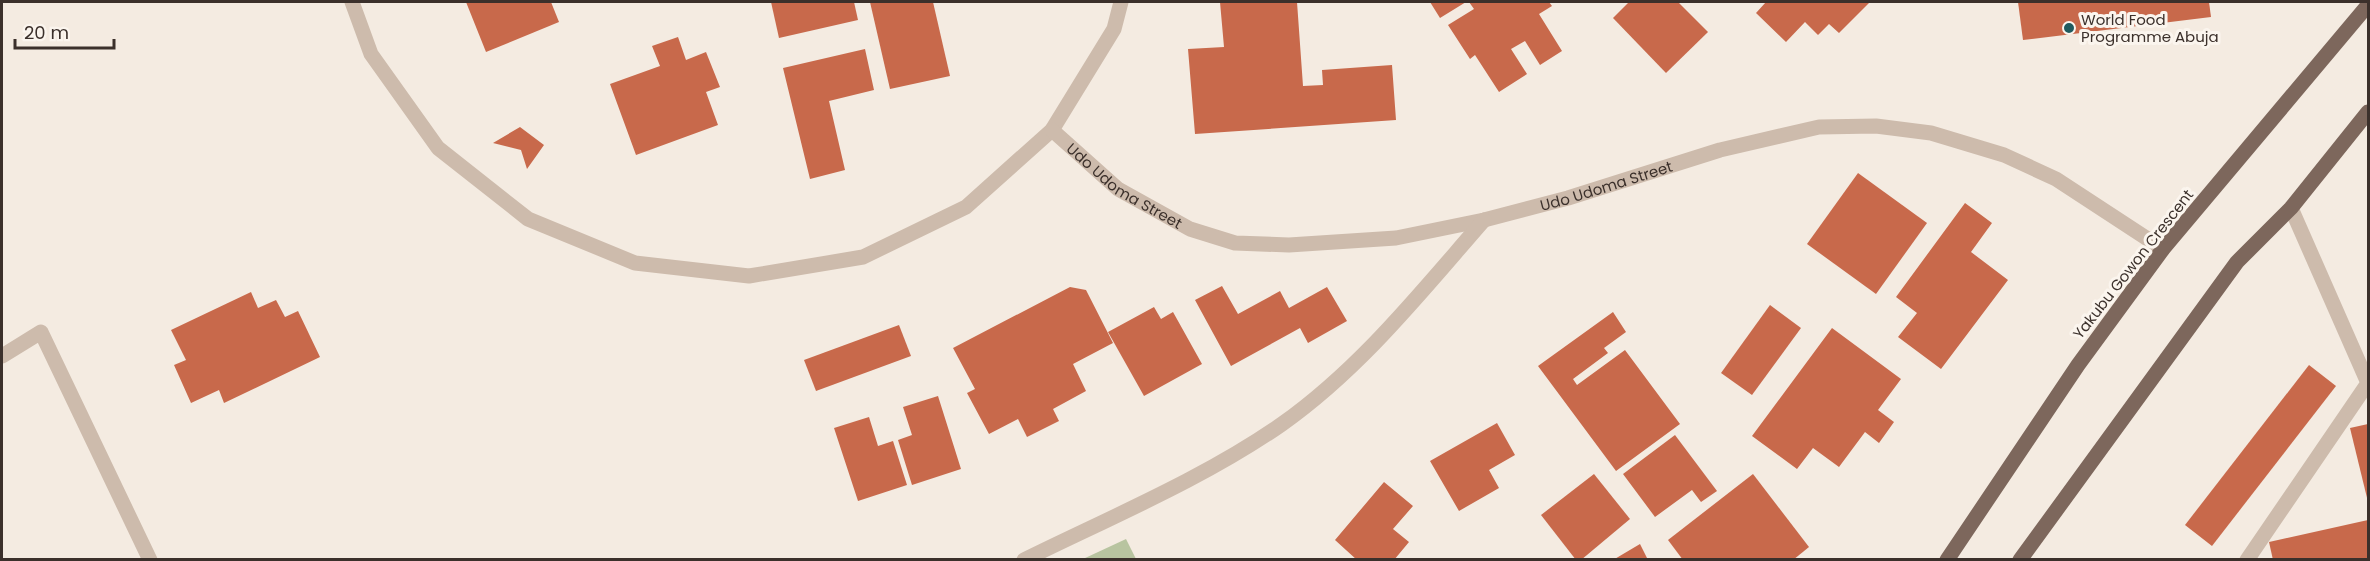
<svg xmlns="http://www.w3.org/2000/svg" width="2370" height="561" viewBox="0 0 2370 561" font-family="Poppins,sans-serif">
  <rect width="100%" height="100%" fill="#f4ebe1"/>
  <path fill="#b8c4a0" d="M1126,539L1136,559H1083Z"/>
  <g fill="#c8694b">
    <path d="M466,2H551L559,22L486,52Z"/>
    <path d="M771,2H854L858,20L779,38Z"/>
    <path d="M870,2H933L950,76L890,89Z"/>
    <path d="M1220,2H1297L1303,86L1323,85L1322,70L1392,65L1396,120L1195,134L1188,49L1224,47Z"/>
    <path d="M1430,2H1466L1440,18Z"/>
    <path d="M1469,2H1549L1552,6L1539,14L1562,51L1540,65L1525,41L1511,49L1527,74L1499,92L1475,55L1470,59L1448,25L1474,9Z"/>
    <path d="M1629,2H1678L1708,32L1666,73L1613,18Z"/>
    <path d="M1766,2H1870L1839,33L1829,24L1818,35L1805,22L1786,42L1756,13Z"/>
    <path d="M2018,2H2209L2211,17L2023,40Z"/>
    <path d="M678,37L686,60L706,52L720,87L706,92L718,125L636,155L610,84L660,66L652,46Z"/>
    <path d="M865,49L874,90L829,101L845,170L810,179L783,68Z"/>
    <path d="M520,127L544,145L527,169L521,150L493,143Z"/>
    <path d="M1858,173L1927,223L1876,294L1807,244Z"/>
    <path d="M1965,203L1992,223L1971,252L2008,280L1941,369L1898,337L1917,313L1896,297Z"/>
    <path d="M1222,286L1238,314L1280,291L1289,308L1327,287L1347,321L1308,343L1300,328L1231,366L1195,300Z"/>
    <path d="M1070,287L1086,290L1113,343L1073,364L1086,391L1053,409L1059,421L1027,437L1018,419L989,434L967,393L975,389L953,348Z"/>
    <path d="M251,292L258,308L276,300L285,317L298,311L320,357L224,403L219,390L191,403L174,365L186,360L171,330Z"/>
    <path d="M1770,305L1801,328L1752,395L1721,373Z"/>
    <path d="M1154,307L1161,319L1173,312L1202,364L1144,396L1108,332Z"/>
    <path d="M1613,312L1626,332L1604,348L1608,353L1573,379L1577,385L1625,350L1680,424L1616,471L1538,366Z"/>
    <path d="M899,325L911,356L816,391L804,360Z"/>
    <path d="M1832,328L1901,379L1878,410L1894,422L1879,443L1865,432L1839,467L1813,448L1797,469L1752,436Z"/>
    <path d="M2309,365L2336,386L2212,546L2185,525Z"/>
    <path d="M938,396L961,469L912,485L898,440L912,435L903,407Z"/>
    <path d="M869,417L878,446L893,441L907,485L858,501L834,428Z"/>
    <path d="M1497,423L1515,455L1489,470L1499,488L1459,511L1430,461Z"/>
    <path d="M2368,424V502L2350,428Z"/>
    <path d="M1675,435L1717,491L1701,502L1692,490L1655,517L1623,474Z"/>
    <path d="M1594,474L1630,519L1581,560H1576L1541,515Z"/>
    <path d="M1753,474L1809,547L1793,560H1683L1668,540Z"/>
    <path d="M1384,482L1413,506L1393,529L1409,542L1394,560H1357L1335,540Z"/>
    <path d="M2368,520V560H2273L2269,542Z"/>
    <path d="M1640,544L1648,560H1613Z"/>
  </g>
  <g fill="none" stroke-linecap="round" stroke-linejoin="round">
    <g stroke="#cdbbac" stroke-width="15">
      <path d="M352,2L371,54L438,148L528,219L635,263L749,276L863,257L966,207L1052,130L1114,29L1121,2"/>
      <path id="s1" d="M1052,130L1118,189L1190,229L1235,243L1289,245L1396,238L1484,220L1568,198L1720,150L1819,127L1876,126L1931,133L2004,155L2056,179L2163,249"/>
      <path d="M2,356L41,332L150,560"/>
      <path d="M1024,560C1109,518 1205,478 1282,424C1361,368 1421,292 1484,220"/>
      <path d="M2247,560L2368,383L2291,208"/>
    </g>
    <g stroke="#7d675c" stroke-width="15">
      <path d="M1947,560L2078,365L2163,249L2368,5"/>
      <path d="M2020,560L2237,262L2291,208L2368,112"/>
    </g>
  </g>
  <circle fill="#1f5a5e" stroke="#fbf5ee" stroke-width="2" cx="2069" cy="28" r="6"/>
  <g text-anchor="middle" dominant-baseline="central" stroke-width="6" stroke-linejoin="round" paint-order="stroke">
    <g font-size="15" fill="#3b302b" stroke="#fbf5ee" text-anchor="start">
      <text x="2081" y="19">World Food<tspan x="2081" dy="17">Programme Abuja</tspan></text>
    </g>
    <g font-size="15" fill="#3b302b" stroke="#fbf5ee">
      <text stroke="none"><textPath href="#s1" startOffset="92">Udo Udoma Street</textPath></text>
      <text stroke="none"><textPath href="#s1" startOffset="596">Udo Udoma Street</textPath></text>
      <text transform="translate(2133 264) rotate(-52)">Yakubu Gowon Crescent</text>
    </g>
  </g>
  <rect width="2370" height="561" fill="none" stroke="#3b302b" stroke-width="6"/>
  <path d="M15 39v9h99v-9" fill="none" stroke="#3b302b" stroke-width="3"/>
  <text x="24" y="39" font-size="18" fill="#3b302b" stroke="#fbf5ee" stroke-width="4.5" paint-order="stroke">20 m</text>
</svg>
